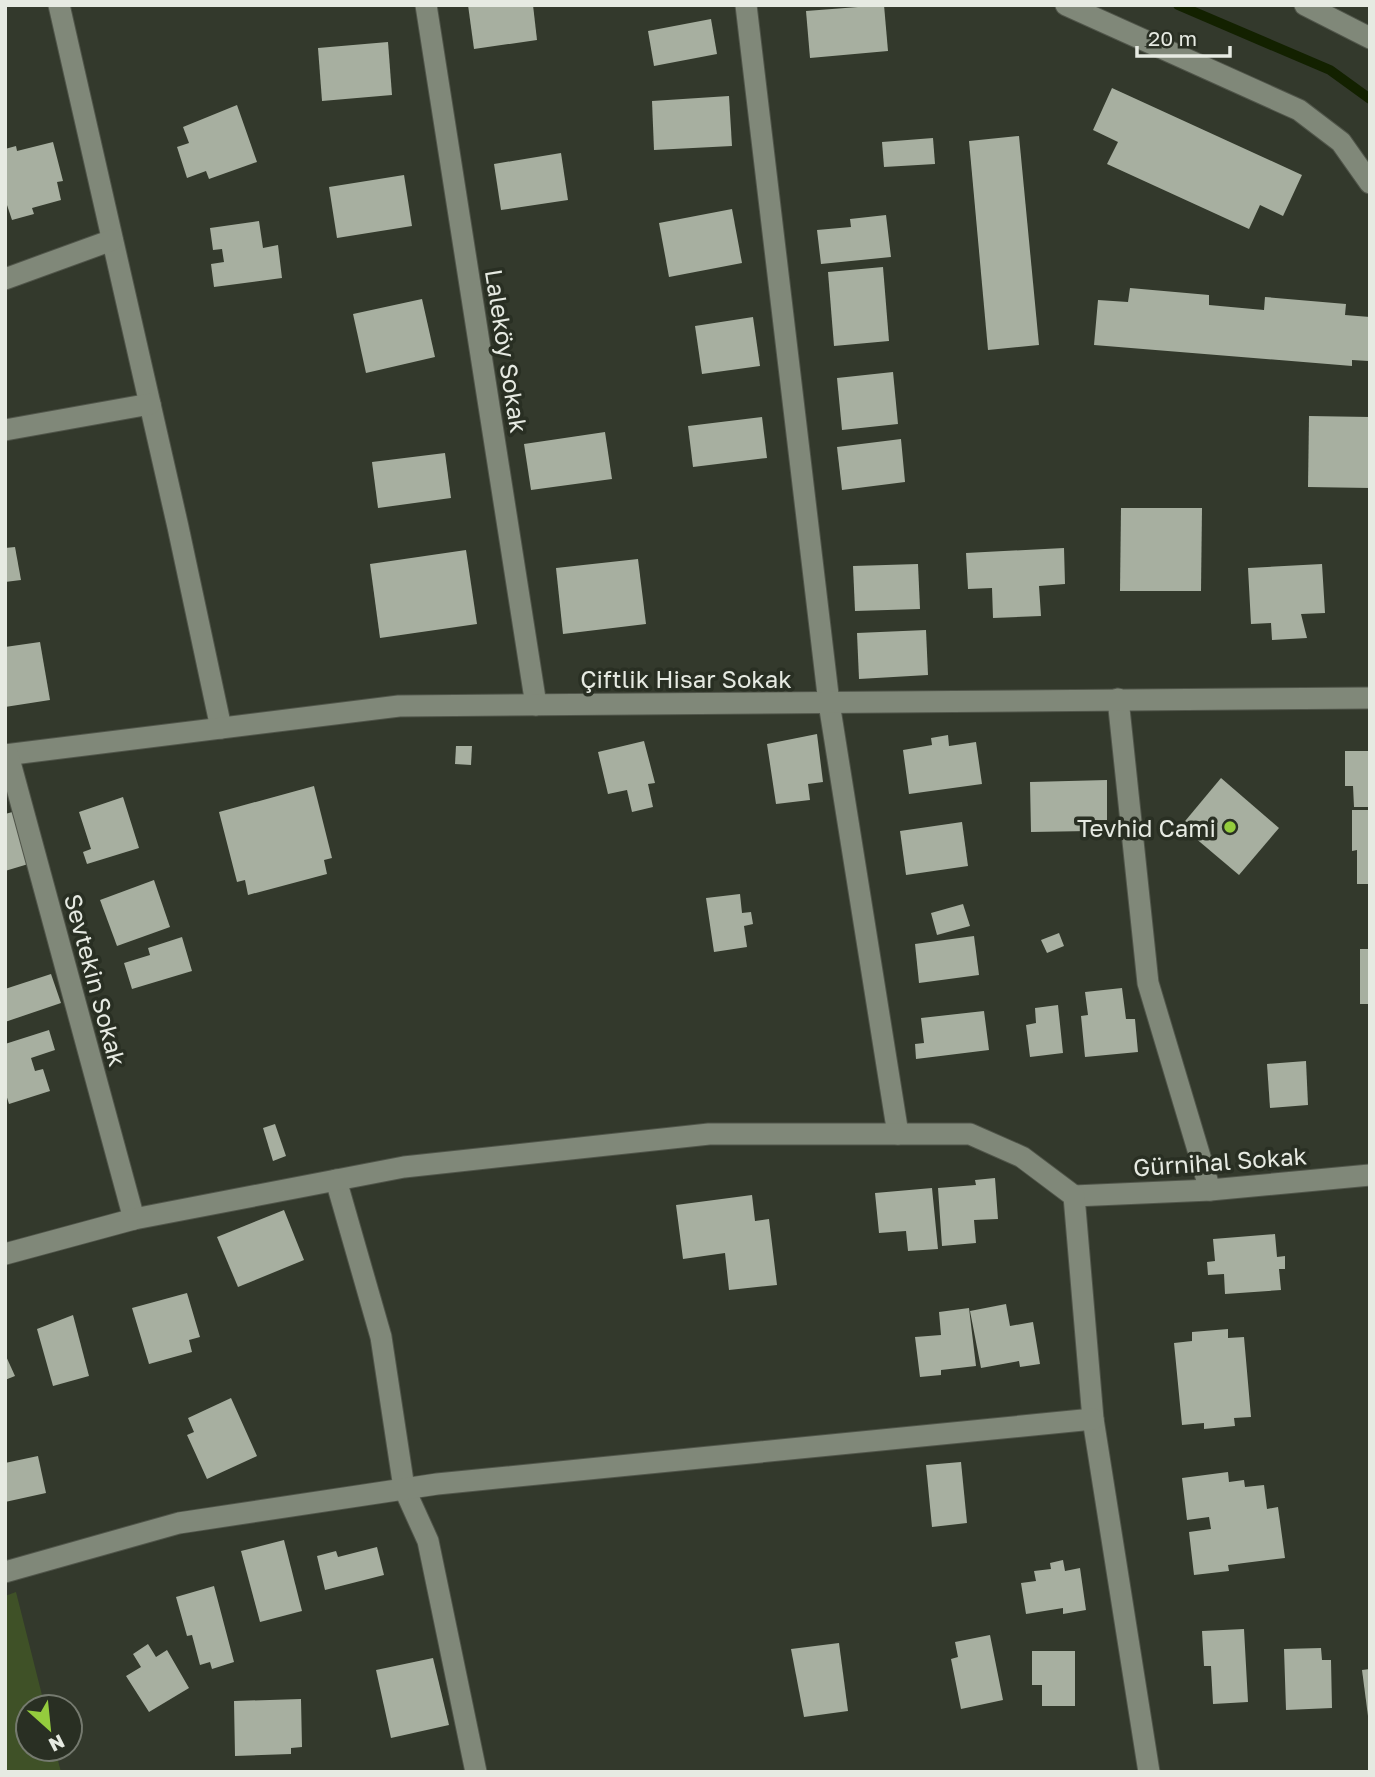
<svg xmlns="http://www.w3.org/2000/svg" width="1375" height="1777" viewBox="0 0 1375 1777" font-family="'Golos Text',sans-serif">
  <rect width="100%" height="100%" fill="#33392c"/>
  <path fill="#3f5127" d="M16,1592L45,1707H28V1749H55L61,1772H5V1596Z"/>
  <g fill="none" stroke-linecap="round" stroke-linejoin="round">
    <path stroke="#132100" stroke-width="10" d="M1178,5L1330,70L1370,99"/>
  </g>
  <g fill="#a7afa0">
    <path d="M468,5H533L537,40L474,49Z"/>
    <path d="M884,5L888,51L810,58L806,11Z"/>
    <path d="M711,19L717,54L654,66L648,31Z"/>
    <path d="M388,42L392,95L322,101L318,48Z"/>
    <path d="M1112,88L1302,175L1283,216L1260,205L1249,229L1107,164L1118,142L1093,130Z"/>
    <path d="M729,96L732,146L654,150L652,101Z"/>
    <path d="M237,105L257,162L209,179L206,171L187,178L177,147L189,143L183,127Z"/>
    <path d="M1019,136L1039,345L988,350L969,141Z"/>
    <path d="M933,138L935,164L884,167L882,142Z"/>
    <path d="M53,142L63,181L57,182L61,200L32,208L34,214L12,220L5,199V149L16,146L17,151Z"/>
    <path d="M561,153L568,200L501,210L494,164Z"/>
    <path d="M404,175L412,226L337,238L329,187Z"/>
    <path d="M732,209L742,263L669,277L659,223Z"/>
    <path d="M886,215L891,257L821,264L817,230L851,227L850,219Z"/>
    <path d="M259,221L263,248L278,245L282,278L214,287L211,264L224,262L222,249L213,250L210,228Z"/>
    <path d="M883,267L889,341L834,346L828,272Z"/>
    <path d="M1130,288L1209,295V305L1264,310L1265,297L1346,304L1345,315L1370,317L1369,361L1352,360V366L1094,345L1098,300L1128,302Z"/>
    <path d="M422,299L435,357L366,373L353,314Z"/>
    <path d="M753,317L760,366L702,374L695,326Z"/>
    <path d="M893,372L898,424L842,430L837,378Z"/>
    <path d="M1309,416L1370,417V488L1308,487Z"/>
    <path d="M762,417L767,458L693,467L688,426Z"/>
    <path d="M605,432L612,479L531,490L524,444Z"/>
    <path d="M901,439L905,482L842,490L837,447Z"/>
    <path d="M445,453L451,498L378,508L372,462Z"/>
    <path d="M1121,508H1202L1201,591H1120Z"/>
    <path d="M15,547L21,580L5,582V548Z"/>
    <path d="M1064,548L1065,584L1039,586L1041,616L993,618L992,588L968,589L966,553Z"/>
    <path d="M466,550L477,624L380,638L370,564Z"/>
    <path d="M638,559L646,624L563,634L556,568Z"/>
    <path d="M918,564L920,609L855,611L853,566Z"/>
    <path d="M1322,564L1325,613L1301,614L1307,638L1272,640L1271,623L1251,624L1248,568Z"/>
    <path d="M926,630L928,675L859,679L857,633Z"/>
    <path d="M40,642L50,700L5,707V647Z"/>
    <path d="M817,734L823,782L808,784L810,800L776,804L767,744Z"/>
    <path d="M948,735L949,746L976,742L982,784L909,794L903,750L932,745L931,738Z"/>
    <path d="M644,741L655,783L648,784L653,807L632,812L627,790L608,794L598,752Z"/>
    <path d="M456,746H472L471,765L455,764Z"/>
    <path d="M1345,751H1370V807H1354L1353,786H1345Z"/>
    <path d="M1221,778L1279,828L1239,875L1181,826Z"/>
    <path d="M1107,780V820H1089V831L1031,832L1030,782Z"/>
    <path d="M314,786L332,858L324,860L327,874L248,895L245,880L237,882L219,812Z"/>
    <path d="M123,797L139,848L87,864L83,852L91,849L79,812Z"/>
    <path d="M20,810L35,862L5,871V814Z"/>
    <path d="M1352,810H1370V884H1357V850L1352,851Z"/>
    <path d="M962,822L968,866L906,875L900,831Z"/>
    <path d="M154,880L170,927L117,946L100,900Z"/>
    <path d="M740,894L742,913L751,912L753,924L744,926L747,947L714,952L706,898Z"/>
    <path d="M963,904L970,926L937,935L931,913Z"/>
    <path d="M1059,933L1064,946L1047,953L1041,940Z"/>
    <path d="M974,936L979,975L919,983L915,944Z"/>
    <path d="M182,937L192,971L132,989L124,963L150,955L148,948Z"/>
    <rect x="1360" y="949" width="10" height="55"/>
    <path d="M51,974L61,1003L5,1022V989Z"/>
    <path d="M1122,988L1126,1019H1135L1138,1052L1085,1057L1081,1016L1088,1015L1085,992Z"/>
    <path d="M1058,1005L1063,1053L1030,1057L1026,1025L1036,1023L1035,1008Z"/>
    <path d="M984,1011L989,1050L916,1059L915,1044L924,1043L921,1018Z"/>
    <path d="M49,1030L55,1050L31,1058L35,1071L43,1069L50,1091L9,1104L5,1091V1044Z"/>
    <path d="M1306,1061L1308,1105L1270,1108L1267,1064Z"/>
    <path d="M275,1124L286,1156L273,1161L263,1128Z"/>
    <path d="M995,1178L998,1219L974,1220L976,1243L942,1246L938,1188L976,1185L975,1180Z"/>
    <path d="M932,1188L938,1249L908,1251L906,1231L879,1233L875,1193Z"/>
    <path d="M752,1195L755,1221L769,1219L777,1285L729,1290L725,1253L683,1259L676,1205Z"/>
    <path d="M284,1210L304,1260L238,1287L217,1237Z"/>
    <path d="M1275,1234L1277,1257L1285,1256V1269H1279L1281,1290L1225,1294L1224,1274L1208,1275L1207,1262L1215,1261L1213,1239Z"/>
    <path d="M187,1293L200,1337L189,1340L192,1352L149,1364L132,1308Z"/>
    <path d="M1006,1304L1010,1326L1033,1322L1040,1364L1020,1367L1019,1361L981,1368L970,1311Z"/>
    <path d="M969,1308L976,1366L941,1370V1375L920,1377L915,1337L941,1335L939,1312Z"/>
    <path d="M73,1315L89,1376L53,1386L37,1329Z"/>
    <path d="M1228,1329V1338L1244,1337L1251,1417L1234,1418L1235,1426L1204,1429V1423L1182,1425L1174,1343L1192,1341V1332Z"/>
    <path d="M5,1354L15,1376L5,1380Z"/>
    <path d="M231,1398L257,1456L207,1479L187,1435L194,1432L188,1418Z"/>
    <path d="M38,1456L46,1493L5,1502V1463Z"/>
    <path d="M961,1462L967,1523L932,1527L926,1465Z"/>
    <path d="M1228,1472L1229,1482L1244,1480L1245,1487L1264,1485L1267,1509L1278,1507L1285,1558L1228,1565L1229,1571L1194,1575L1189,1532L1211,1529L1209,1517L1187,1520L1182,1478Z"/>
    <path d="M284,1540L302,1611L260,1622L241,1551Z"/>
    <path d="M377,1547L384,1575L325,1590L317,1556L336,1551L338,1557Z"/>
    <path d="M1063,1560L1065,1571L1080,1568L1086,1610L1063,1614V1608L1026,1614L1021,1583L1036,1581L1034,1571L1051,1569L1050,1563Z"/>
    <path d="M214,1586L234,1662L212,1669L210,1662L200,1665L192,1635L187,1636L176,1597Z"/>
    <path d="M1244,1629L1248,1702L1213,1704L1211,1666H1204L1202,1631Z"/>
    <path d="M990,1635L1003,1700L961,1709L951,1659L958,1657L955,1642Z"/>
    <path d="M839,1643L848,1711L804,1717L791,1649Z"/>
    <path d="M148,1644L156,1657L167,1650L189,1688L149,1712L126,1676L141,1667L133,1654Z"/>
    <path d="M1321,1648L1322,1660H1331L1332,1708L1286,1710L1284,1649Z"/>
    <path d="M1032,1651H1075V1706H1042V1685H1032Z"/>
    <path d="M433,1658L449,1725L391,1738L376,1670Z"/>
    <path d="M1370,1669V1716H1368L1362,1670Z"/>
    <path d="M301,1699L302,1747L291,1748V1754L235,1756L234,1701Z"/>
  </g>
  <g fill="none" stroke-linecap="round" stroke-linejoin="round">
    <g stroke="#50554a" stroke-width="23">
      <g id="street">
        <path d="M59,5L178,527L221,728"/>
        <path d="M426,5L536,705"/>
        <path d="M746,5L829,703L898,1134"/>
        <path d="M1066,5L1299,110L1341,142L1370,183"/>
        <path d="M1305,5L1370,38"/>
        <path d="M5,279L112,240"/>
        <path d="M5,430L150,404"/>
        <path d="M1118,699L1148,983L1210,1190"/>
        <path d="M5,755L399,706L1370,698"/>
        <path d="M8,755L134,1219"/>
        <path d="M336,1180L381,1337L404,1488L428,1541L476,1772"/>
        <path d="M1074,1196L1210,1190L1370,1175"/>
        <path d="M5,1254L134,1219L404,1167L709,1134H970L1022,1157L1074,1196L1093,1419L1149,1772"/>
        <path d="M5,1572L179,1523L437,1484L1093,1419"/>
      </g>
    </g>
    <use href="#street" stroke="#808879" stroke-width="21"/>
  </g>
  <circle fill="#94cc3d" stroke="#292f23" stroke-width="2.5" cx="1230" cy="827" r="7"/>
  <g text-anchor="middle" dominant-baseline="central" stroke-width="7" stroke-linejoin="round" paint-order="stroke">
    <g font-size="24" fill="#e6eae2" stroke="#292f23">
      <text transform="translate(507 351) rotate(81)">Laleköy Sokak</text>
      <text x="686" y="678">Çiftlik Hisar Sokak</text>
      <text transform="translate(96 980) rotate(75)">Sevtekin Sokak</text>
      <text transform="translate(1220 1161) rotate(-4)">Gürnihal Sokak</text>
    </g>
    <g font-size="24" fill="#e6eae2" stroke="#292f23" text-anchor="end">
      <text x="1216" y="827">Tevhid Cami</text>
    </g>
  </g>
  <rect width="1375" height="1777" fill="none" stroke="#e6eae2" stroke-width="14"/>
  <g transform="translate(49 1728) rotate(153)"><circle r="33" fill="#292f23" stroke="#757a6f" stroke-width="2"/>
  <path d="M0-5L12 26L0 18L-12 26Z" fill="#94cc3d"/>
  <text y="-10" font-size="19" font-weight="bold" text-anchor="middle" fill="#e6eae2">N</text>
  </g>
  <path d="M1137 46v10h93v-10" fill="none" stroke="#e6eae2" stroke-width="3.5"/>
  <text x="1148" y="46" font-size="21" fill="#e6eae2" stroke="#292f23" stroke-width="5" paint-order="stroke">20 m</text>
</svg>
